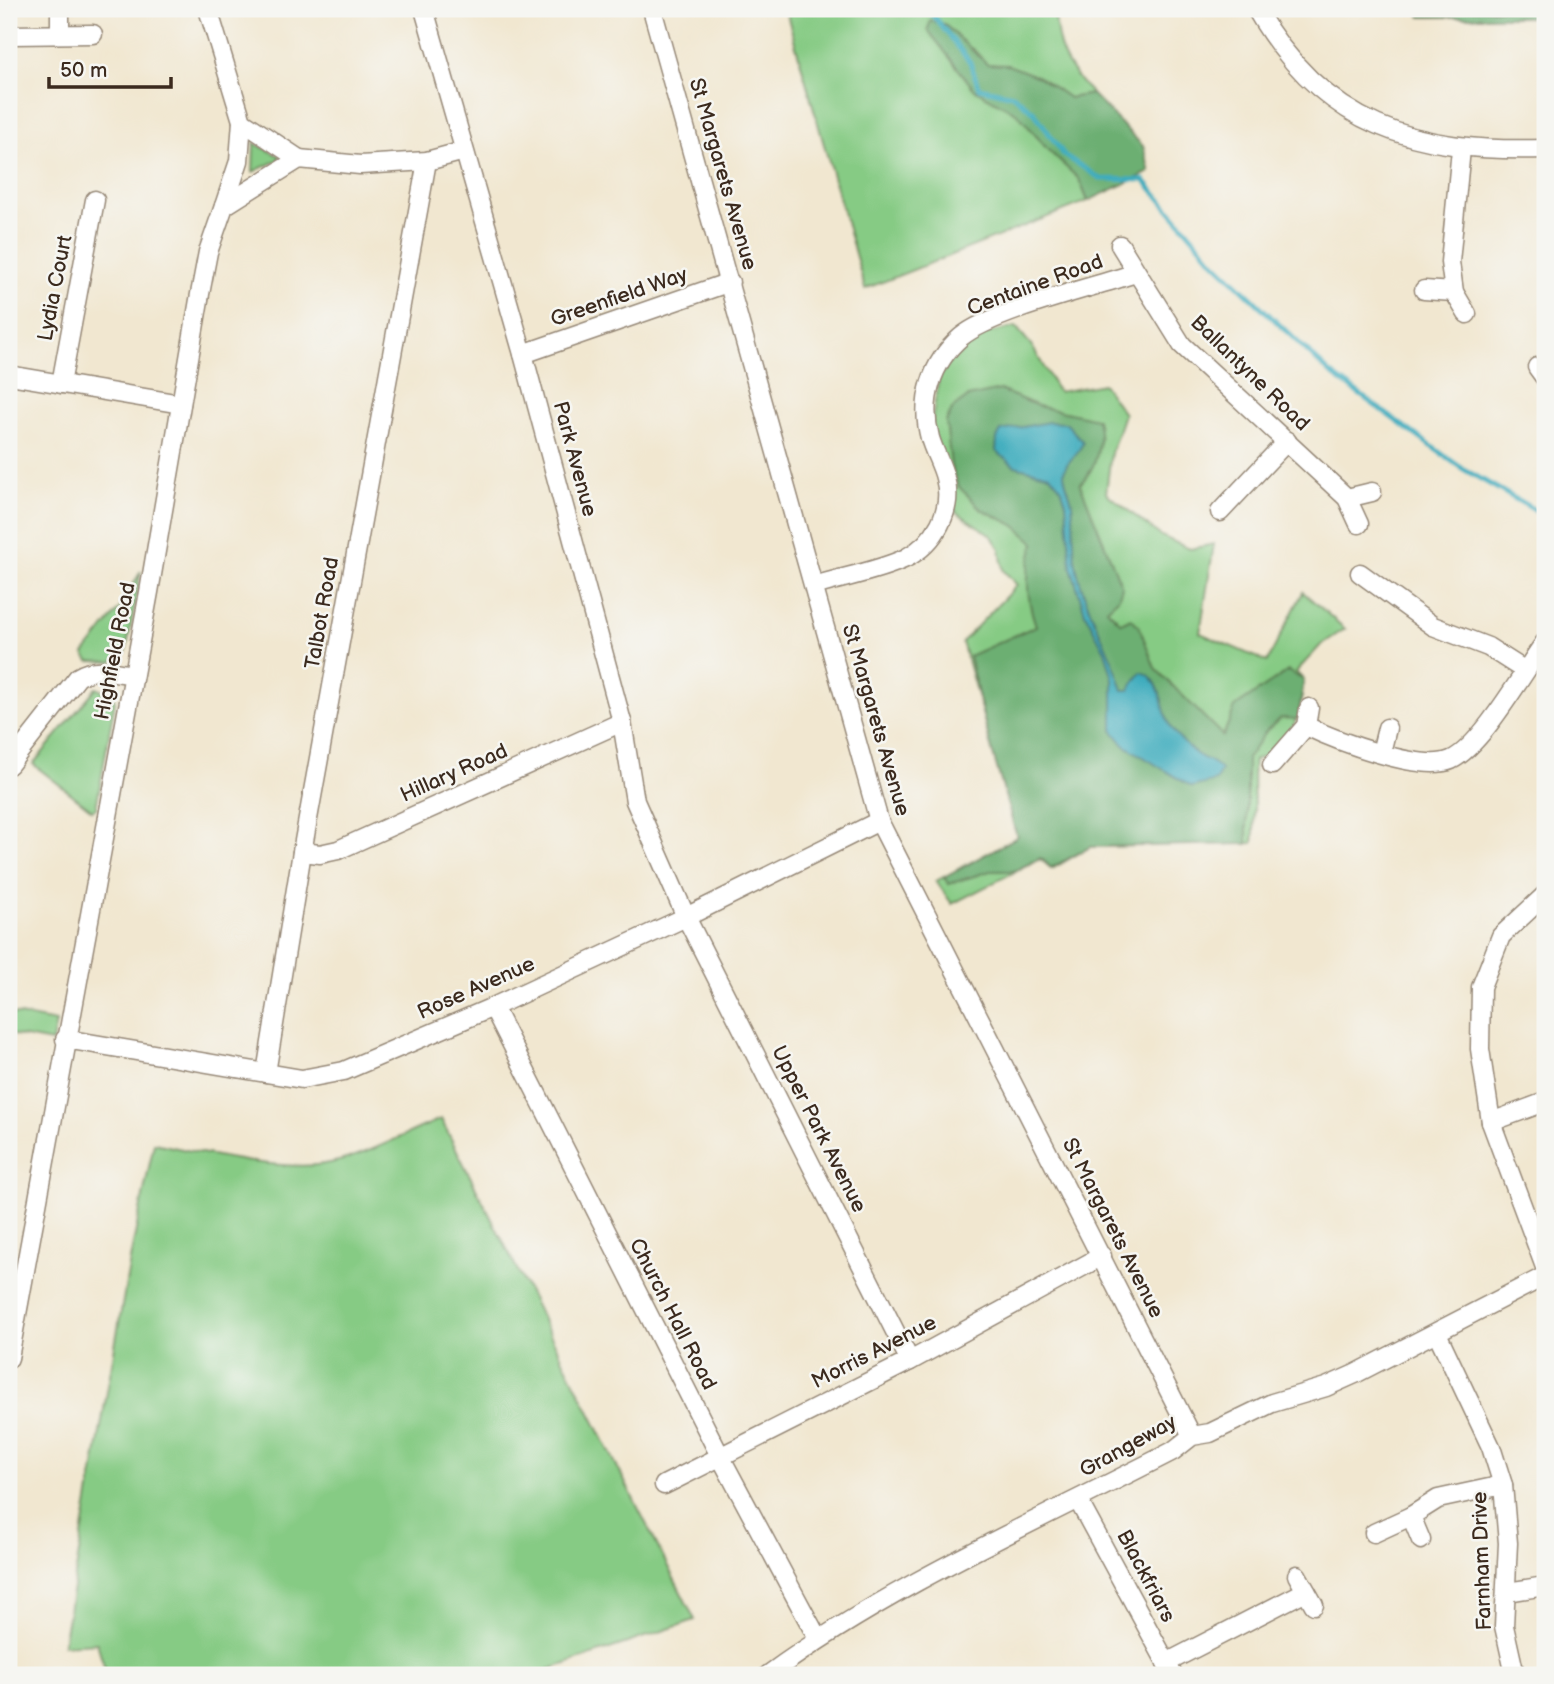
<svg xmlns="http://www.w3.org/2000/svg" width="1554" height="1684" viewBox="0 0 1554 1684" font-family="'Balsamiq Sans',sans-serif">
  <rect width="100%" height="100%" fill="#f6f6f2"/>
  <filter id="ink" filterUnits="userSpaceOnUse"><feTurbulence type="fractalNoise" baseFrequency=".0143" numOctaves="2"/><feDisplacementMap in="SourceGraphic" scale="14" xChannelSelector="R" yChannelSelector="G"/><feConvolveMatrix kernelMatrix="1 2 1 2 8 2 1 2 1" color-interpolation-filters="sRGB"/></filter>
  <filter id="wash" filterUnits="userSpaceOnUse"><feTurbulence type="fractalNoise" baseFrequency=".00686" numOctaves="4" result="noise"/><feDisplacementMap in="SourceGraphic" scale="28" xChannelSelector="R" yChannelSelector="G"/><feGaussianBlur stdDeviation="1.57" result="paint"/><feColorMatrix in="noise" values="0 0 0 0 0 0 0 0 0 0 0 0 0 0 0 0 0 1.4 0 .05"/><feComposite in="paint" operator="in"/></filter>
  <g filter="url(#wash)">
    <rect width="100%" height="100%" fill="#f1e7d0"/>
    <g fill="#86cb84" stroke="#607a51" stroke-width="2">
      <path d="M795,9H1055C1056,48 1065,67 1092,94L1069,98C1043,80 1020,66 987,64L973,49L929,30L974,89L1018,114L1048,150L1079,179L1088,201L865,289L786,11Z"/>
      <path d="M254,143L280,156V159L253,172Z"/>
      <path d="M1016,327L1032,346L1058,392L1103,384L1124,414L1111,453L1106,493L1161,536L1190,549L1214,544L1200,633L1267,662L1303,592L1345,629L1321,645L1296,672L1304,680C1299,717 1294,746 1254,760C1251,789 1257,814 1253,843L1090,847L1052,869L1040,859L952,904L936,881L1017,837L962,642L1017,585L1003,570L1000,549L991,535L955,511L931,425L939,377L961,347L978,335Z"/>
      <path d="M141,571L126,652L112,662L89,661L84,654L120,608Z"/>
      <path d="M96,688L111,693L115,701L96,808L92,810L33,764Z"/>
      <path d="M9,1013L56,1022L52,1042L9,1034Z"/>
      <path d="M441,1119L695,1620L533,1675H107L97,1643L63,1645L131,1254L154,1143C203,1153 282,1173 330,1163C363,1157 408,1132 441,1119Z"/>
    </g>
    <g fill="#6caf72" stroke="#546c48" stroke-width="2">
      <path d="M1416,9H1545V17H1421Z"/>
      <path d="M930,21L944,24L987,64L1008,65L1039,77L1069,98L1092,94L1143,146L1150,172L1088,201L1079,179L1048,150L1018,114L974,89L928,30Z"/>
      <path d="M1000,390L1038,406L1097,419C1103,442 1097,468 1080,484L1122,587L1118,599L1107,609L1121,623L1131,618L1139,626L1155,668L1223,736L1235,707L1288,671L1304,680L1298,719L1281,718L1267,730L1247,759V844L1090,847L1051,868L1041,858L1014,871H990L949,884L944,878L1017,837L989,740L969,656L1036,626C1026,598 1024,571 1035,543L1014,525L981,509L958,486L951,466L946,422L953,408L968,397Z"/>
    </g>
    <path fill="#3eacbd" stroke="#3c6b6e" stroke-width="2" d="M1049,422L1066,423L1083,442C1079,456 1064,462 1064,473C1064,482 1071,494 1072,504C1074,522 1073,540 1075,558C1081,604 1110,646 1123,690H1129L1141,672C1163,676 1161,711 1171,728C1177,736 1190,750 1198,755C1207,761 1214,761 1221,770L1216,781L1192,787L1124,745L1113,731V679L1105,651L1085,613L1071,567L1066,503L1061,488L1050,475L1015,466L996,451L997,438L1001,431Z"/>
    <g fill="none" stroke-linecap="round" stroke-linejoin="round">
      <path stroke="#3eacbd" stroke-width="5" d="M928,9L970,62L979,88L1013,95L1034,112L1064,155L1101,179L1144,180L1214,262L1330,373L1460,467L1545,516"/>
    </g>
  </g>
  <g filter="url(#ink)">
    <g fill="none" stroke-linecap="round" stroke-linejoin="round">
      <g stroke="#968877" stroke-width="21">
        <g id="minor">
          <path d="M60,9V34"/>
          <path d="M208,9L242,121L299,159"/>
          <path d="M424,9L523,354L622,722L635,801L686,917L910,1361"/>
          <path d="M652,9L879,821L1192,1436"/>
          <path d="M1256,9C1324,127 1415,153 1545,149"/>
          <path d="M11,35L93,34"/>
          <path d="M1461,149L1450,262L1454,292L1467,314"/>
          <path d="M224,206L239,161L242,121"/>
          <path d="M1120,245L1182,345L1347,498L1359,524"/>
          <path d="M1424,290L1454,292"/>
          <path d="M523,354L730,282"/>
          <path d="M1537,367L1545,378"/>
          <path d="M9,375L181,404"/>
          <path d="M61,384L95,200"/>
          <path d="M1347,498L1372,492"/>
          <path d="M1220,512L1287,441"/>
          <path d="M1360,573L1433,626L1488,647L1524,670"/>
          <path d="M814,586C843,577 879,571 906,558C935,543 954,510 945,478C942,465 934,452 930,438C920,401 931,363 961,337C992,311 1094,287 1136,273"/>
          <path d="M1306,726C1335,740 1421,773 1451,760C1482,746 1524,671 1545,642"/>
          <path d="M1381,753L1387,728"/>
          <path d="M9,765L78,677C95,666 114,672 133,675"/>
          <path d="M1272,765L1306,726L1309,708"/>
          <path d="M302,852L320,854L338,850L622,722"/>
          <path d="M1545,895L1501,936L1481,987L1480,1049L1491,1122L1545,1267"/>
          <path d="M493,1007L720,1456L818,1639"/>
          <path d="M65,1039L302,1079L344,1071L493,1007L686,917L879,821"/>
          <path d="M266,1073L302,852L427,161"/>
          <path d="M1491,1122L1545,1102"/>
          <path d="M1437,1333L1491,1447L1503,1485L1508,1543L1504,1626L1515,1675"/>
          <path d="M9,1358L149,592L200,294L208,252L224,206L299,159L360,165L427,161L464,151"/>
          <path d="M664,1485L910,1361L1102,1256"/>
          <path d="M1078,1500L1173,1675"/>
          <path d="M1411,1516L1421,1540"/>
          <path d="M1374,1533L1411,1516L1438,1499L1503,1485"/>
          <path d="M1297,1575L1314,1605"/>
          <path d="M1507,1592L1545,1586"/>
          <path d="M1166,1663L1306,1591"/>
          <path d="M768,1675C893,1584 1036,1522 1173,1451L1192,1436L1210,1433L1272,1403L1326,1387L1355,1374L1545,1276"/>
        </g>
      </g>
      <use href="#minor" stroke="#fff" stroke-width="18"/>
    </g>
  </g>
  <g text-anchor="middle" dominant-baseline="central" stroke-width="5" stroke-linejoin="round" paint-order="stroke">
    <g font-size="21" fill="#3b2a1e" stroke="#f6f6f2">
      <text transform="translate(723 174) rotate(74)">St Margarets Avenue</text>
      <text transform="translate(1035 285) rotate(-20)">Centaine Road</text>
      <text transform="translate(55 288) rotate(-79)">Lydia Court</text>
      <text transform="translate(619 297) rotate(-19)">Greenfield Way</text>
      <text transform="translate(1250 373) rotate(44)">Ballantyne Road</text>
      <text transform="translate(575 459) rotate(75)">Park Avenue</text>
      <text transform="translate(322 613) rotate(-80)">Talbot Road</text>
      <text transform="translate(115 651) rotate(-79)">Highfield Road</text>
      <text transform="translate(876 720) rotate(74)">St Margarets Avenue</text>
      <text transform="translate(454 773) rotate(-24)">Hillary Road</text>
      <text transform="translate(476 988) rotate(-24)">Rose Avenue</text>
      <text transform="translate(819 1129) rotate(63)">Upper Park Avenue</text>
      <text transform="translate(1113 1228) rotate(63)">St Margarets Avenue</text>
      <text transform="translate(673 1314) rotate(63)">Church Hall Road</text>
      <text transform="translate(874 1352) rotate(-27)">Morris Avenue</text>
      <text transform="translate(1128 1446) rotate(-29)">Grangeway</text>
      <text transform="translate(1482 1561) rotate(-92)">Farnham Drive</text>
      <text transform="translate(1146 1576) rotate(62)">Blackfriars</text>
    </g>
  </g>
  <rect width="1554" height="1684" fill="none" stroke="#f6f6f2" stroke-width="35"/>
  <path d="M49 77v10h122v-10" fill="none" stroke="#3b2a1e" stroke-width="3.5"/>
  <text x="60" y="77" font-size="21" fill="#3b2a1e" stroke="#f6f6f2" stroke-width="5" paint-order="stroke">50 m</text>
</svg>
